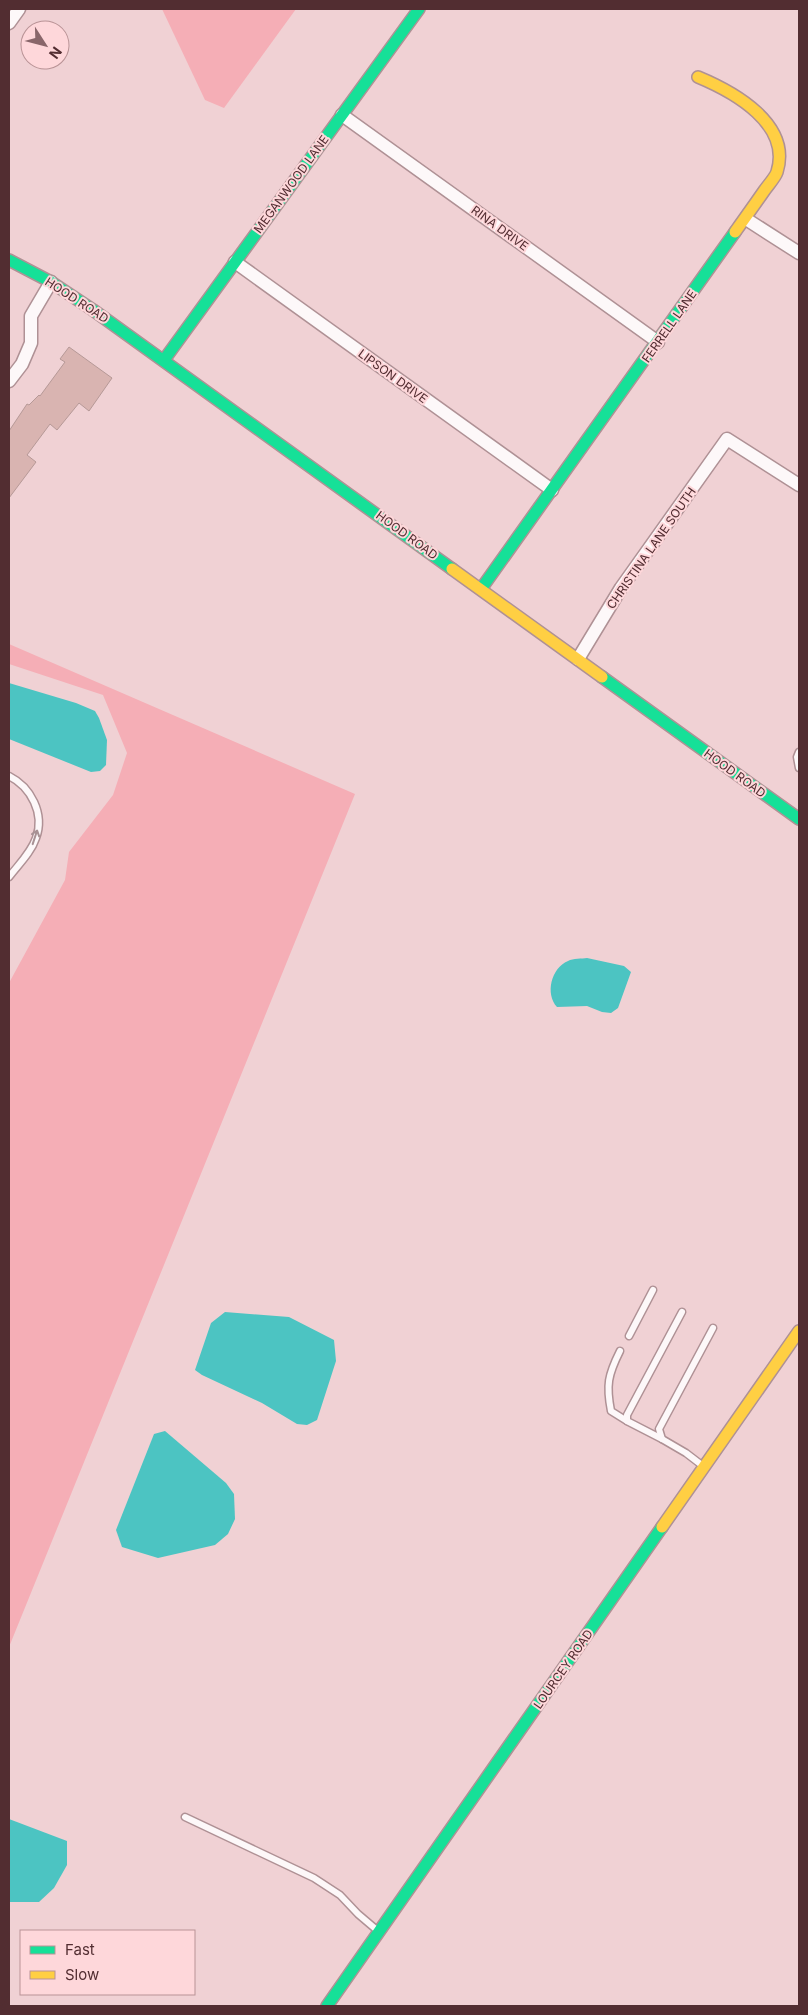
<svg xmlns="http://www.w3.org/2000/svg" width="808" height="2015" viewBox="0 0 808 2015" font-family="Inter,sans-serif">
  <rect width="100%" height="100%" fill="#f0d1d4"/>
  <g fill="#f5aeb6">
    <path d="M162,9H296L224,108L205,100Z"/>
    <path d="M9,644L355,794L9,1647V983L65,880L69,852L113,795L127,753L103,695L9,664Z"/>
  </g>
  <g fill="#4cc4c2">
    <path d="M9,683L76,703L95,711L99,718L107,740L106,765L100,771L91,772L9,739Z"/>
    <path d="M587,958L624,966L631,972L618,1008L611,1013L602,1012L587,1006L557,1007C545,994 551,968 568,961C573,958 582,959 587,958Z"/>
    <path d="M225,1312L289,1317L334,1340L336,1361L317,1420L307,1425L297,1424L262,1403L202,1375L195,1370L211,1323Z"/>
    <path d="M165,1431L226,1483L234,1494L235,1519L228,1534L215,1545L158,1558L122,1547L116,1530L154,1434Z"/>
    <path d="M9,1819L67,1841V1865L54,1888L39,1902H9Z"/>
  </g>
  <path fill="#d9b4b1" stroke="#b69997" d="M69,347L112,378L89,411L79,403L57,430L50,424L27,455L36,462L9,498V431L27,404L29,405L39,395L40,396L65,362L60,359Z"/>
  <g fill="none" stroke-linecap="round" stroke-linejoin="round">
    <g stroke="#af9195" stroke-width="9">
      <g id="lane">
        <path d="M799,752L797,757L799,768"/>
        <path d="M9,776C31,787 45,814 36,838C31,853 18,865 9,877"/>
        <path d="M629,1336L653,1290"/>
        <path d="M620,1351C608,1375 606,1385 611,1411L627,1421"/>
        <path d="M662,1439L627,1421V1415L682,1312"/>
        <path d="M703,1466L686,1453L662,1439L659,1429L713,1328"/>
        <path d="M185,1817L314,1878L340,1895L358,1914L378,1931"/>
      </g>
    </g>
    <g stroke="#af9195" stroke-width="15">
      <g id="street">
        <path d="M9,23L19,9"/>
        <path d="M342,115L658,342"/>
        <path d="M746,219L799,253"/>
        <path d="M235,262L552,490"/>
        <path d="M9,381L22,364L31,343V316L51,282"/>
        <path d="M578,659L621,588L727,439L799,485"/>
      </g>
    </g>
    <g stroke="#af9195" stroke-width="14">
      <g id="fast">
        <path d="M9,260L51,282L93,310L452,569"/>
        <path d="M164,360L419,9"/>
        <path d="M481,589L735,232"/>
        <path d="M602,677L799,819"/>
        <path d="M327,2006L662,1527"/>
      </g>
    </g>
    <g stroke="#af9195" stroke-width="14">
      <g id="slow">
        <path d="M698,77C734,92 792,124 777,172C775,178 768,185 764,191C755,204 745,218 735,232"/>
        <path d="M452,569L602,677"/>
        <path d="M662,1527L799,1331"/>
      </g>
    </g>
    <use href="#lane" stroke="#fdf8f9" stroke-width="6"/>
    <use href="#street" stroke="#fdf8f9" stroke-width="12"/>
    <use href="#fast" stroke="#16e098" stroke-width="11"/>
    <use href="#slow" stroke="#ffcf43" stroke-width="11"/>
  </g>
  <defs><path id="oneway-shaft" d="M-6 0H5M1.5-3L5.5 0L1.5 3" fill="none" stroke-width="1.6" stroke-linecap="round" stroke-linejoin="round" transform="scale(1.25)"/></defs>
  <use stroke="#a89295" href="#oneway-shaft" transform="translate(35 837) rotate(-72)"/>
  <g text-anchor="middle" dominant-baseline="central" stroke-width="4" stroke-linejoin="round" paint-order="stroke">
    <g font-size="12" fill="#522d31" stroke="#fed7da">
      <text transform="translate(291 184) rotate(-54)">MEGANWOOD LANE</text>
      <text transform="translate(500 228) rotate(36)">RINA DRIVE</text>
      <text transform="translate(77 300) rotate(33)">HOOD ROAD</text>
      <text transform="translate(669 326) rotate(-55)">FERRELL LANE</text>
      <text transform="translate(393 376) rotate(36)">LIPSON DRIVE</text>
      <text transform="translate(407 535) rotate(36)">HOOD ROAD</text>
      <text transform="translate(651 548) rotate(-55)">CHRISTINA LANE SOUTH</text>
      <text transform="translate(735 773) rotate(36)">HOOD ROAD</text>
      <text transform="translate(563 1669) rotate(-55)">LOURCEY ROAD</text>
    </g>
  </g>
  <rect width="808" height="2015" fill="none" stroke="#522d31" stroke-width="20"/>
  <rect x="20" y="1930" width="175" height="65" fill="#fed7da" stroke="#b99396"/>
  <rect x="30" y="1946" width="25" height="8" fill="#16e098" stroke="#b99396"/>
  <text x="65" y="1955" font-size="15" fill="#522d31">Fast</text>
  <rect x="30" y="1971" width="25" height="8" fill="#ffcf43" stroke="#b99396"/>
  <text x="65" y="1980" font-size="15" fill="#522d31">Slow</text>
  <g transform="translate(45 45) rotate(126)"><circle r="24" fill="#fed7da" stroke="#b99396"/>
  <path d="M0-4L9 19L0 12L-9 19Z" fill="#89666a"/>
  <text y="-8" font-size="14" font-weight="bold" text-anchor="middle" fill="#522d31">N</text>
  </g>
</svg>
